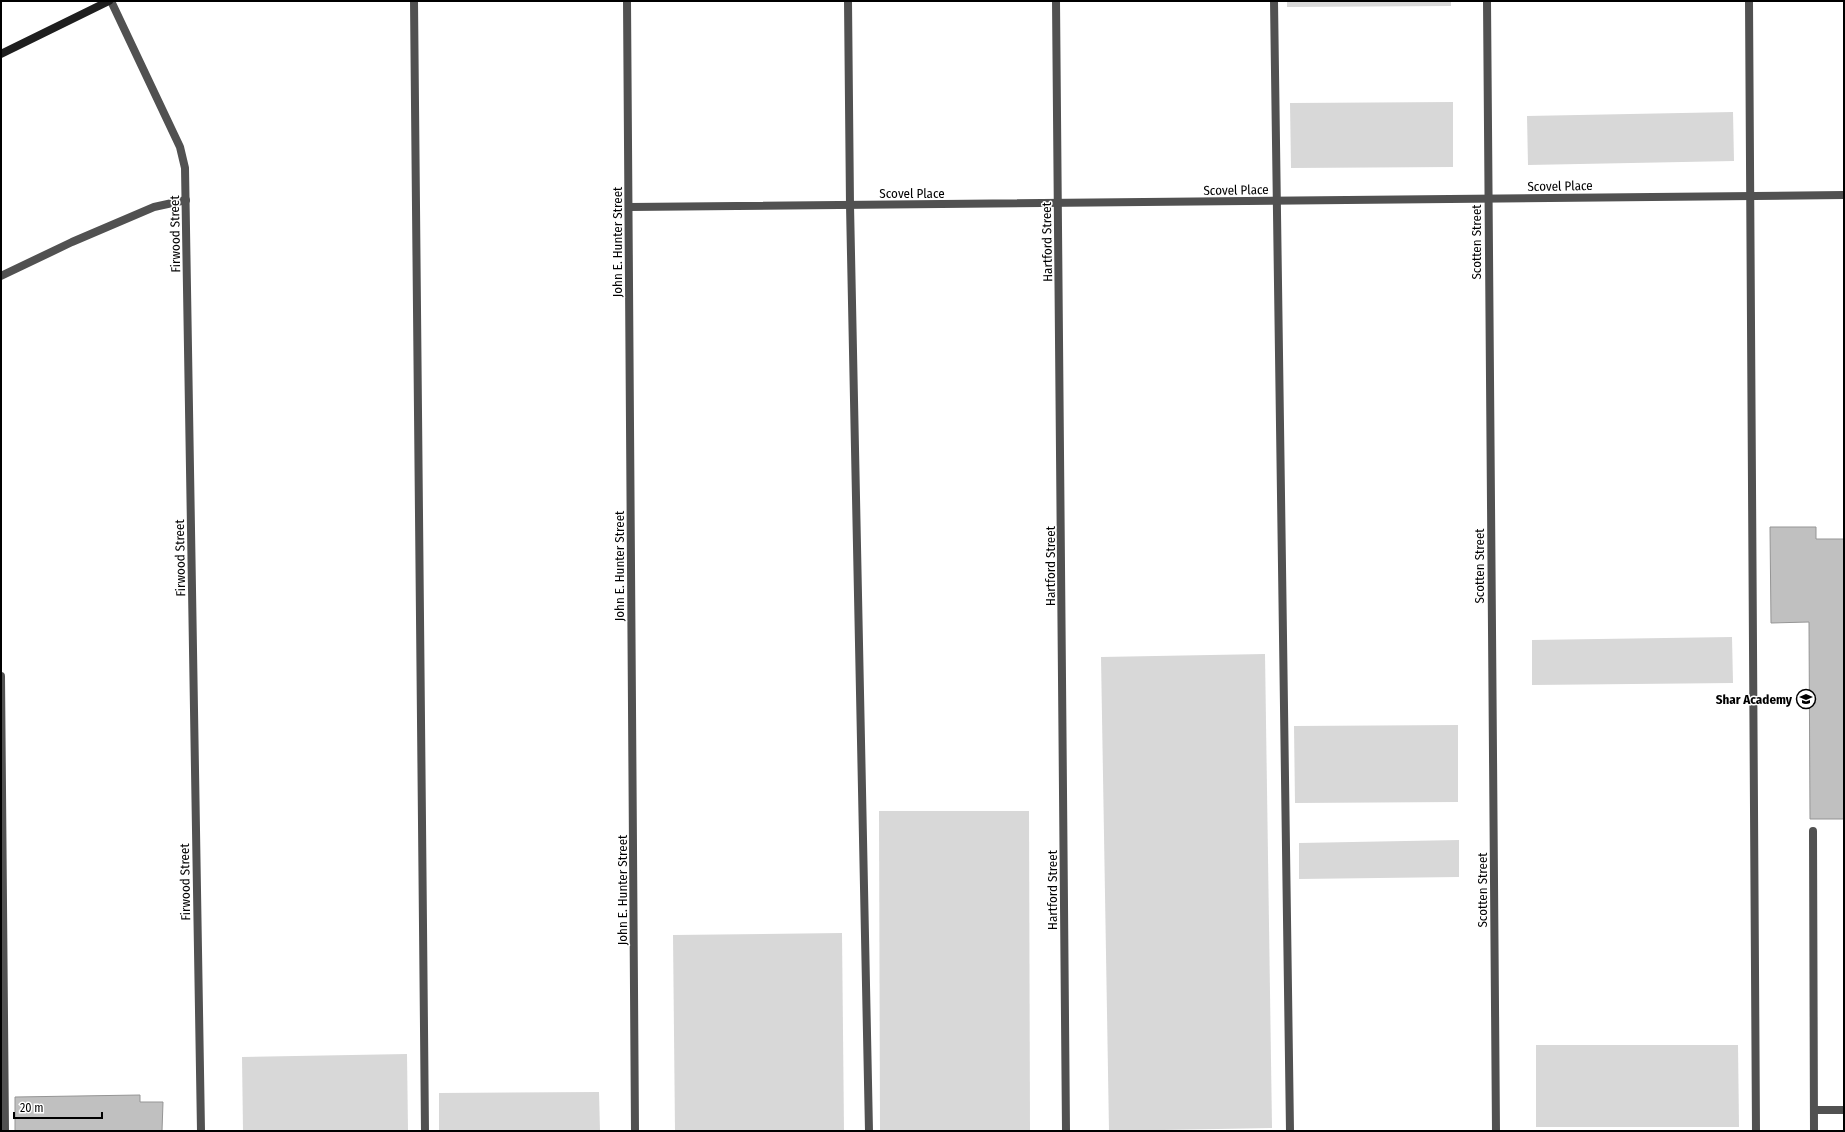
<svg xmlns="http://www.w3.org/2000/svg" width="1845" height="1132" viewBox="0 0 1845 1132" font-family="'Fira Sans Condensed',sans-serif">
  <rect width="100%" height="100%" fill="#fff"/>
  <g fill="#d8d8d8">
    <path d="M1287,1H1451V6L1287,7Z"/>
    <path d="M1453,102V167L1291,168L1290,103Z"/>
    <path d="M1733,112L1734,161L1528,165L1527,116Z"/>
    <path d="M1732,637L1733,683L1532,685V640Z"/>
    <path d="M1265,654L1272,1128L1109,1131L1101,657Z"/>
    <path d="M1458,725V802L1295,803L1294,726Z"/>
    <path d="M879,811H1029L1030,1131H880Z"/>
    <path d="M1459,840V877L1299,879V843Z"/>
    <path d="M842,933L844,1131H675L673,935Z"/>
    <path d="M1536,1045H1738L1739,1127H1536Z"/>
    <path d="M407,1054L408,1131H243L242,1057Z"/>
    <path d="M599,1092L600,1131H439V1093Z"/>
  </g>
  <g fill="#c0c0c0" stroke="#959595">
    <path d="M1770,527H1816V539H1844V819H1810L1809,622L1771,623Z"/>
    <path d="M140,1095V1102H163L162,1131H15V1097Z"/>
  </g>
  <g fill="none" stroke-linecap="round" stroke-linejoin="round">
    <g stroke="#515151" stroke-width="8">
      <path d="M414,1L425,1131"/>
      <path d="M848,1L850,205L869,1131"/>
      <path d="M1274,1L1290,1131"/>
      <path d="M1749,1L1756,1131"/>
      <path d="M1,276L72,242L154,207L186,200"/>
      <path d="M1,676L5,1131"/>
      <path d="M1813,831L1814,1131"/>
      <path d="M1814,1110H1844"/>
    </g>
    <g stroke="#515151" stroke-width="8">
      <path d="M111,1L180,147L185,168L201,1131"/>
      <path d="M627,1L635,1131"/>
      <path d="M1056,1L1066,1131"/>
      <path d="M1487,1L1496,1131"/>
      <path d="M629,207L1844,195"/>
    </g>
    <path stroke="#1e1e1e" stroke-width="8" d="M1,54L109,1"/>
  </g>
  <defs>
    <g id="school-ring" transform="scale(1)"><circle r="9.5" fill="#fff" stroke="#000" stroke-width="1.5"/><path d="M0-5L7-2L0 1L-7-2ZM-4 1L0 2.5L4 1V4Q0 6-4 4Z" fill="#000"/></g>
  </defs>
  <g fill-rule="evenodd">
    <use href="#school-ring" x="1806" y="699"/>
  </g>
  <g text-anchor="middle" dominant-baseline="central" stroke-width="3" stroke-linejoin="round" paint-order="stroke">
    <g font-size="13" fill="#000" stroke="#fff">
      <text transform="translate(1560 186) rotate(-1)">Scovel Place</text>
      <text transform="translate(1236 190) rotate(-1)">Scovel Place</text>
      <text x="912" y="193">Scovel Place</text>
      <text transform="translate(175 234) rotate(-91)">Firwood Street</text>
      <text transform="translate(617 242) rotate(-90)">John E. Hunter Street</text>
      <text transform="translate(1047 242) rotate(-91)">Hartford Street</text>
      <text transform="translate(1476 242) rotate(-90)">Scotten Street</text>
      <text transform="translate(180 558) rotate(-91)">Firwood Street</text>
      <text transform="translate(619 566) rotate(-90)">John E. Hunter Street</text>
      <text transform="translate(1050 566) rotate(-90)">Hartford Street</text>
      <text transform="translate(1479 566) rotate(-90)">Scotten Street</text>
      <text transform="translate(185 882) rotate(-91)">Firwood Street</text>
      <text transform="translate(622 890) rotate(-90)">John E. Hunter Street</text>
      <text transform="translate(1052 890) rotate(-90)">Hartford Street</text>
      <text transform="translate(1482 890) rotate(-90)">Scotten Street</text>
    </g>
    <g font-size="13" font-weight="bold" fill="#000" stroke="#fff" text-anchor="end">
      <text x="1792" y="699">Shar Academy</text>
    </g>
  </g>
  <rect width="1845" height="1132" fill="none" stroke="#000000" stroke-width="4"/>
  <path d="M14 1112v6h88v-6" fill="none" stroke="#000000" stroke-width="2"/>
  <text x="20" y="1112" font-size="12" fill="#000000" stroke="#ffffff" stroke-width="3" paint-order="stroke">20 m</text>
</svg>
